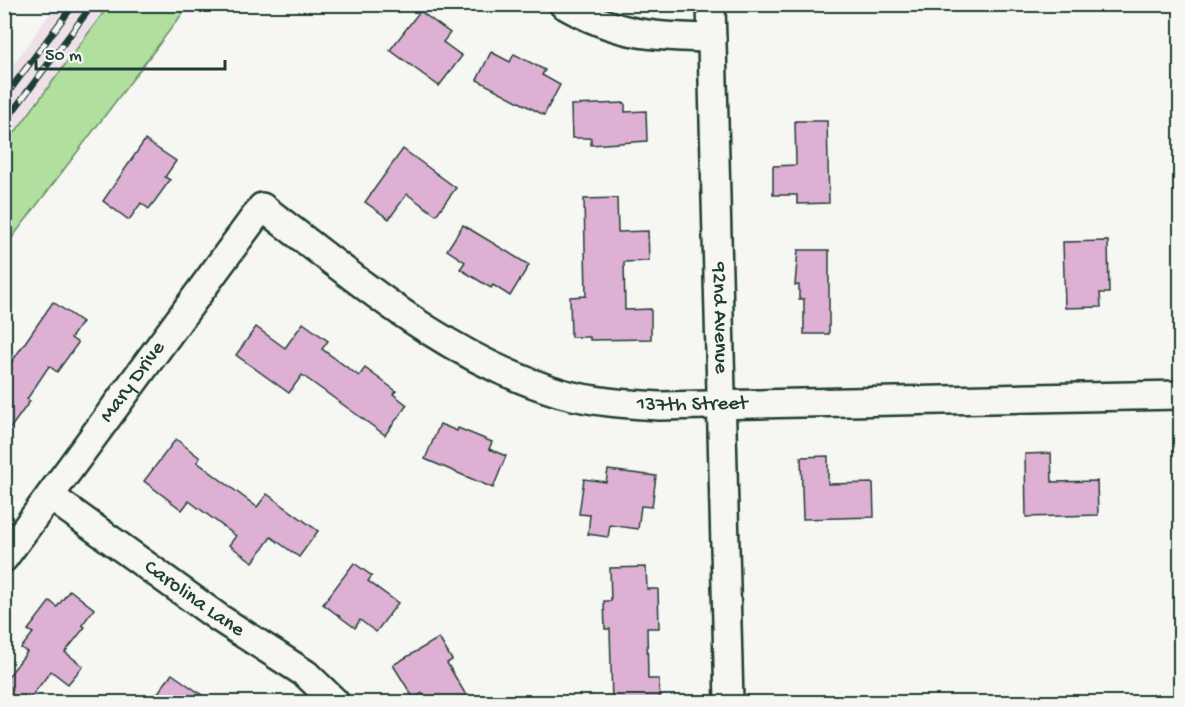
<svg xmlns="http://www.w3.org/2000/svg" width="1185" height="707" viewBox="0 0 1185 707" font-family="'Gochi Hand',sans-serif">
  <rect width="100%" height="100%" fill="#f6f6f2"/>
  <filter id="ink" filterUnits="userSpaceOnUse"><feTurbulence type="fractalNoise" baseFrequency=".0167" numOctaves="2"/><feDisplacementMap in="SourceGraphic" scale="12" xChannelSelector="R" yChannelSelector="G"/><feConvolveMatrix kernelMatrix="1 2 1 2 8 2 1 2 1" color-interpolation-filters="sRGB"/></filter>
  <g filter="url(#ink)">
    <path fill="#efe1e9" d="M56,5H109L5,146V76Z"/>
    <path fill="#b0df9e" stroke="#688e69" stroke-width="1.5" d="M109,5H189L5,247V146Z"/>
    <g fill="#deb0d3" stroke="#1f3d34" stroke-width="1.5">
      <path d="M420,11L450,33L443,42L462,56L439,86L390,50Z"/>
      <path d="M491,52L510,62L514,54L545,70L542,75L560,85L544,115L477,80Z"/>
      <path d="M625,103V112L646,111L647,141L591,145V138H572L571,105Z"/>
      <path d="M795,121H827L829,203L797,204V195H773V166L796,165Z"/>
      <path d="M145,140L176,161L165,177L170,180L149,209L141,203L129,220L103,201Z"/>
      <path d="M403,149L456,188L436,215L407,194L389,219L365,202Z"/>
      <path d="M617,198L618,232L648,231L649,261L624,262L625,310L651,309V339L590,340V337H571L570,297L586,296L584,199Z"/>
      <path d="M463,225L529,265L510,296L493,285L491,288L460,269L465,262L447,250Z"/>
      <path d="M1108,241L1109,293H1100L1101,307L1065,308L1063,242Z"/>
      <path d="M798,250H829V334H804V299H799V285H795Z"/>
      <path d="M53,302L82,322L71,338L78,343L57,372L49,366L27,399L30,401L4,437V373Z"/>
      <path d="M303,323L328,341L322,349L359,376L365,368L396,391L393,394L407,405L385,435L302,375L289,393L236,355L256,327L285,348Z"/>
      <path d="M440,424L457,431L458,428L492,442L489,449L506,456L493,488L425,459Z"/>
      <path d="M176,439L200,458L197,462L257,507L267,494L318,531L299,557L271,537L253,562L229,545L236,536L189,501L182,510L144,481Z"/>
      <path d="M1051,453L1052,482L1097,481L1098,515L1026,517L1025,454Z"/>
      <path d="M828,456V484L873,483L874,517L803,519L801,457Z"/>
      <path d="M608,470L656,476L652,507L641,506L638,529L610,525L608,537L588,534L590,515L579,514L584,479L606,482Z"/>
      <path d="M354,563L372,576L368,581L398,603L376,632L360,620L355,628L323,604Z"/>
      <path d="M646,567L647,589H658L659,628H647L648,679H659L660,702H612L610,629H605L604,601H611L610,568Z"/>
      <path d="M70,590L94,609L82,625L85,627L65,652L83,666L68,684L51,671L27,702H4V682L27,652L21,648L33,633L28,630L50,601L57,607Z"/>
      <path d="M439,638L452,660L447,663L466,695L454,702H428L422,693L414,699L393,665Z"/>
      <path d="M172,674L212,702H151Z"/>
    </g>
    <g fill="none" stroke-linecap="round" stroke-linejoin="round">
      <g stroke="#1f3d34" stroke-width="32">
        <g id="minor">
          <path d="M563,4C617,35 652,37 712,38"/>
          <path id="s1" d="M711,4L729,702"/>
          <path id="s2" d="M50,496L219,618L306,674L335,702"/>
          <path id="s3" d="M4,558L262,207C356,278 446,359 561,393C593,402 627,404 660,406L1180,395"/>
        </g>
      </g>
      <use href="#minor" stroke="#f6f6f2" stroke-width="27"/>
      <g stroke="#1f3d34" stroke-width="7">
        <g id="rail">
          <path d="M4,98L74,4"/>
          <path d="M4,123L93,4"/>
        </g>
      </g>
      <use href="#rail" stroke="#f6f6f2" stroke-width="4.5" stroke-dasharray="14" stroke-linecap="butt"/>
    </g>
  </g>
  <g text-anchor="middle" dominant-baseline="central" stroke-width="6" stroke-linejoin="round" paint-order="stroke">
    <g font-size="21" fill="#1f3d34" stroke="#f6f6f2">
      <text stroke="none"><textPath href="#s1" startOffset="314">92nd Avenue</textPath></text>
      <text stroke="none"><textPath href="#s3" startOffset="218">Mary Drive</textPath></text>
      <text stroke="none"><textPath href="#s3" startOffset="922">137th Street</textPath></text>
      <text stroke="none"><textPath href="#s2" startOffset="177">Carolina Lane</textPath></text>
    </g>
  </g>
  <rect width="1185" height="707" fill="none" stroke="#f6f6f2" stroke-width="24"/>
  <rect x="12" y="12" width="1161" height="683" fill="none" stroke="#1f3d34" stroke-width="2" filter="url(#ink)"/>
  <path d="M36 60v9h189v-9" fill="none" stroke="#1f3d34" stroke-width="3"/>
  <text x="45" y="60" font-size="18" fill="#1f3d34" stroke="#f6f6f2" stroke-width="4.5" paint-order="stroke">50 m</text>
</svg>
